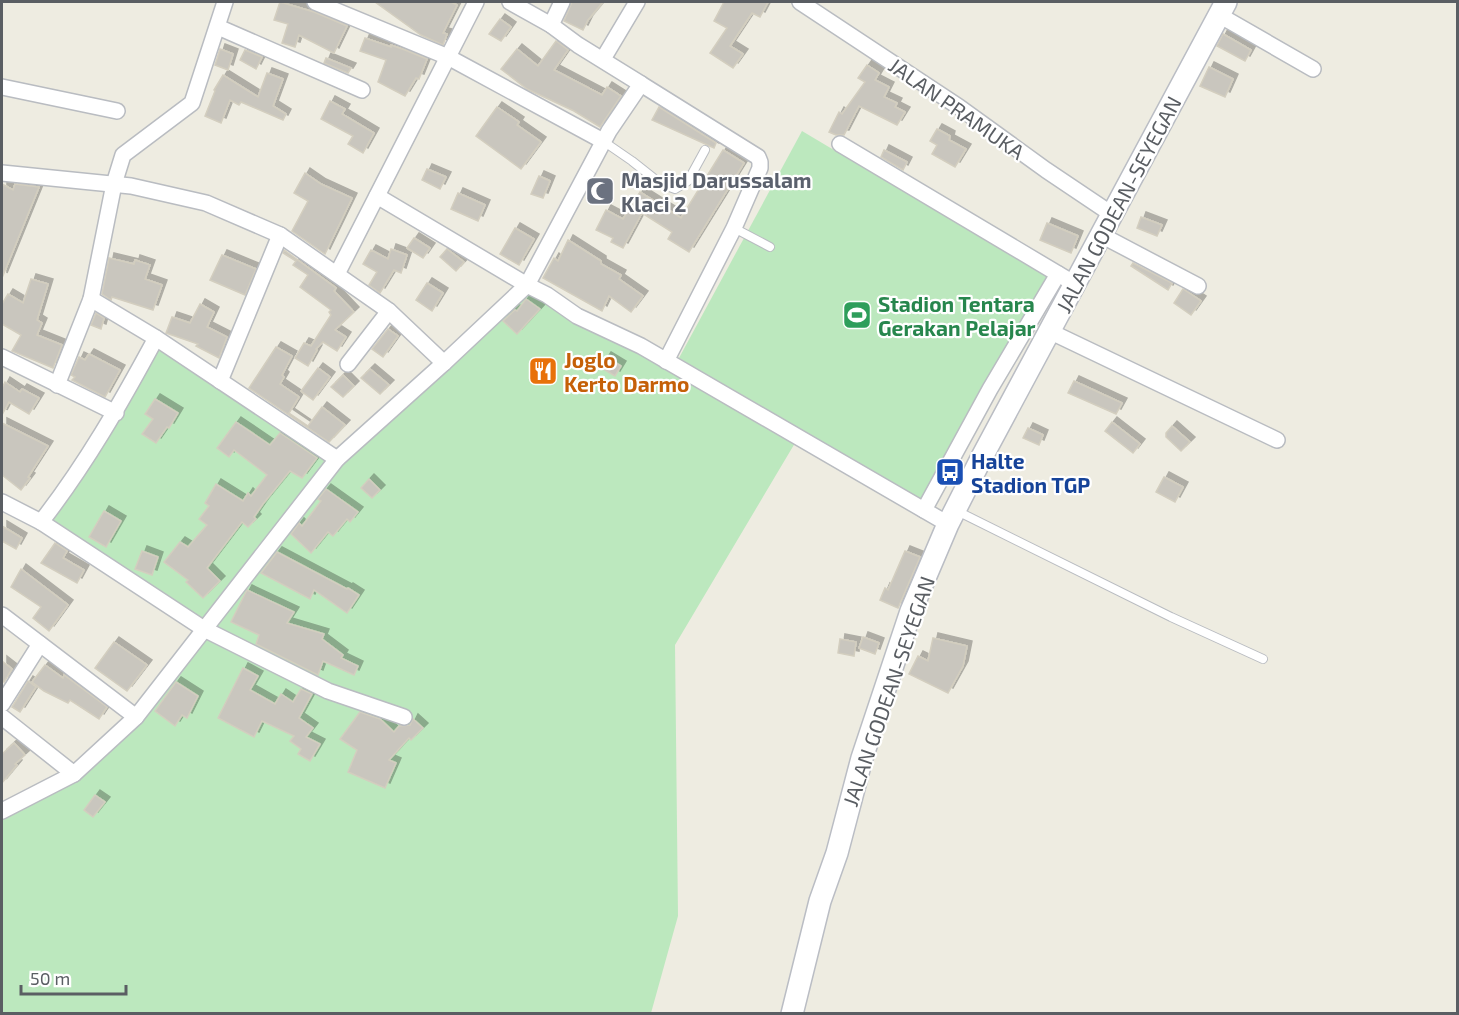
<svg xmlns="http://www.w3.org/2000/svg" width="1459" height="1015" viewBox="0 0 1459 1015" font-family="'Exo 2',sans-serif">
  <defs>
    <filter id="shadow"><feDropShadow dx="5" dy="-5" stdDeviation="0" flood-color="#0004"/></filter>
  </defs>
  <rect width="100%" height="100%" fill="#eeece1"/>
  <g fill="#bce8be">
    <path d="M802,131L1054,281L924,510L679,358Z"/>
    <path d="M527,285L798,438L675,645L678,916L651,1013L2,1014V808L74,774L136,717L204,630L35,521L156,338L337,459Z"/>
  </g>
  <g fill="#c9c6be" stroke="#d3cebf" stroke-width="1.5" filter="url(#shadow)">
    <path d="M280,2L314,12L347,26L334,53L299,35L295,47L282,43L288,24L274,20Z"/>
    <path d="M375,2H451L457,5L443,33L447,34L443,45L421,35Z"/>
    <path d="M572,2H603L588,20L583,30L564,21Z"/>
    <path d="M724,2H768L760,17L752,13L730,46L743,54L733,68L710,53L727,28L714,21Z"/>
    <path d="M500,19L511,27L501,41L489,34Z"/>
    <path d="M1223,34L1251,50L1245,61L1217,46Z"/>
    <path d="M365,38L391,47V45L405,50L427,59L419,79L416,78L405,96L378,82L386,60L360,51Z"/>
    <path d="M556,41L568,50L554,70L602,95L607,87L621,96L600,127L574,111L527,89L501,69L517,49L538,66Z"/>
    <path d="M220,49L233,54L228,70L215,65Z"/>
    <path d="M245,50L262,57L256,69L240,60Z"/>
    <path d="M326,58L351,68L348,73L324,63Z"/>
    <path d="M867,65L879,73L875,80L889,87L884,97L897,103L895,107L905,112L897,125L859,106L844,135H836L829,132L839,112L842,114L865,82L858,78Z"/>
    <path d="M1209,67L1233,79L1225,97L1200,86Z"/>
    <path d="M267,73L283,79L273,106L286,114L283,120L241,102L239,105L230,100L221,123L205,116L215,91L214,90L223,75L258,97Z"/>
    <path d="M330,101L345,109L342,114L374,133L363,153L348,144L353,136L321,119Z"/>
    <path d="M497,107L519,122L517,125L541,142L521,169L476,136Z"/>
    <path d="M659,107L716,143L714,148L652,120Z"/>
    <path d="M937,129L950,136L949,140L966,149L955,167L932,154L937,145L930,141Z"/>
    <path d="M723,150L744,163L689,252L668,239L672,232L642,213L623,248L611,242L613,238L596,230L606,210L623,219L640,192L681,218Z"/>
    <path d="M884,150L907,162L903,170L881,157Z"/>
    <path d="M427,169L446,177L440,189L422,180Z"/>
    <path d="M305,173L321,184L352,198L325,254L292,231L308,201L294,193Z"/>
    <path d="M539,176L550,181L543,198L531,194Z"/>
    <path d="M2,184L13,190L15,184L39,187L2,278Z"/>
    <path d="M458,193L485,205L478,221L451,209Z"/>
    <path d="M1141,217L1162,225L1157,236L1137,228Z"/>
    <path d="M1047,223L1078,236L1071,253L1040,240Z"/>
    <path d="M515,228L534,239L519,265L500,254Z"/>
    <path d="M414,238L430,248L423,258L407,248Z"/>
    <path d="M568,240L601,261V264L621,275L619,279L643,296L631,312L609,296L602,311L543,278L554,258L558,261Z"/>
    <path d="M391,249L407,255L401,273L394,270L380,293L369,285L377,272L363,264L371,250L388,259Z"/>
    <path d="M447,249L464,262L456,271L440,257Z"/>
    <path d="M284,250L336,288L334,291L354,312L335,330L346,337L337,351L323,342L316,349L317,350L308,366L295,358L304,343L311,346L331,315L329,312L331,310L300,287L308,275L293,265L296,261L283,253Z"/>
    <path d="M222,255L256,269L245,295L210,280Z"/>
    <path d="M109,258L134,264L135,260L150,265L145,279L162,285L153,310L112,297L111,300L102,294Z"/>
    <path d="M1133,263L1172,283L1168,290L1131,266Z"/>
    <path d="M31,279L48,284L37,320L42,323L37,335L62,345L53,368L12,351L21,335L2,324V304L8,294L23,303Z"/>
    <path d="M427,283L443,293L432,311L416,300Z"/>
    <path d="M1183,289L1201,301L1191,315L1174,303Z"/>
    <path d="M526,299L540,309L517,334L503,321L515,310L517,311Z"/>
    <path d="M200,304L214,312L207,327L227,337L219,358L196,346L198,344L166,333L172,317L190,323Z"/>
    <path d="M96,313L104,318L101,329L91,325Z"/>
    <path d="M388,329L398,336L383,357L372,349Z"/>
    <path d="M276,347L292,356L282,375L284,377L280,384L299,397L289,413L308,426L322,407L345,425L329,442L249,388Z"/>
    <path d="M89,354L120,370L105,397L72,380L75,377L71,375L79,357L85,360Z"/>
    <path d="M606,357L621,366L615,376L600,367Z"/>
    <path d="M318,368L330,377L313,400L301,391Z"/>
    <path d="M370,369L389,385L380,394L361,378Z"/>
    <path d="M343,375L354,386L343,397L331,387Z"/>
    <path d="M1074,381L1122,403L1116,414L1068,393Z"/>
    <path d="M5,382L20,392L22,389L39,398L29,414L9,402L2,415V388Z"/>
    <path d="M155,399L178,413L169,428L167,427L156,443L142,434L153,419L145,414Z"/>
    <path d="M236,422L270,445L280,433L317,458L302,478L290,471L263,504L254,517L256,519L248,527L242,522L207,568L220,581L203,598L186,582L188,580L164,562L180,542L188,547L207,525L199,519L209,506L205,503L216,484L243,501L248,493L251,496L267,475L234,450L229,457L217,448Z"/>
    <path d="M1112,422L1140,444L1133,453L1105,431Z"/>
    <path d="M2,423L48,446L28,477L30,478L21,490L2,475Z"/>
    <path d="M1172,426L1190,442L1181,451L1166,437V433Z"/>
    <path d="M1028,428L1043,435L1039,445L1023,438Z"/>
    <path d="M1164,477L1183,487L1175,502L1156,492Z"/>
    <path d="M369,479L380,490L372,498L361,488Z"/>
    <path d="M326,489L358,512L350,522L347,519L333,536L328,532L311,553L291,534L299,523L302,526L321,501L318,499Z"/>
    <path d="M104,511L121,521L106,547L89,537Z"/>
    <path d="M2,526L22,538L16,549L2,541Z"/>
    <path d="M55,543L67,551L63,558L84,570L77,583L41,563Z"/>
    <path d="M142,551L158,557L152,575L135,569Z"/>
    <path d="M905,551L920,557L898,608L880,600L885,588L888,590Z"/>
    <path d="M277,552L347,589L348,588L359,595L347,613L314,590L310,599L261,573Z"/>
    <path d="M21,569L68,605L49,631L33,618L41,607L11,587Z"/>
    <path d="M247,590L294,612L287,623L324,634L322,639L343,655L341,658L358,666L354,675L323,661L318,675L256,644L259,635L231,622Z"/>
    <path d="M863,637L879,643L875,654L859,648Z"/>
    <path d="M933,638L967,646L963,666L948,693L909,674L918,656L928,661Z"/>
    <path d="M840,639L856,642L854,656L838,653Z"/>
    <path d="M114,642L147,665L127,691L95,668Z"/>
    <path d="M2,661L12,669L4,682L2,680Z"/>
    <path d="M45,665L63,678L64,675L107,707L99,719L70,700L68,703L44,691L32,682Z"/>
    <path d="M243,668L258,676L250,690L275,704L281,694L293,702L301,689L312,694L299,718L313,728L306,737L320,744L310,761L298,754L301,749L290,741L294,736L262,721L254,737L218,718Z"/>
    <path d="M28,681L36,687L20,712L12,707Z"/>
    <path d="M176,682L198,696L187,718L182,715L175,726L155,711Z"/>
    <path d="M360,712L380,719L394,732L399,726L410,725L413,719L423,728L411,740L409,738L389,760L396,763L385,788L348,772L357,750L340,739Z"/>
    <path d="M14,743L25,755L15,764L17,765L2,783V754Z"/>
    <path d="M95,795L105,802L93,817L84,810Z"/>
  </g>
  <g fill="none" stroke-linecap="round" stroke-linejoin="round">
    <g stroke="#b9bcc1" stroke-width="10">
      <g id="service">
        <path d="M603,141L632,161L661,184L675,189L688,181L705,150"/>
        <path d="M734,228L770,247"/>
        <path d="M957,511L1171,617L1263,659"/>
      </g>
    </g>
    <g stroke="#b9bcc1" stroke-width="18">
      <g id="minor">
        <path d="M315,2L448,57L603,141"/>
        <path d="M800,2L959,107L1046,170L1113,215"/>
        <path d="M1219,15L1313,69"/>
        <path d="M551,25L562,2"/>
        <path d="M218,27L362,90"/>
        <path d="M603,59L637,2"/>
        <path d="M641,84L758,157L760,162V168L734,228L666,361"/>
        <path d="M2,87L117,111"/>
        <path d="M840,144L1075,284"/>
        <path d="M2,173L131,186L206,203L280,235L389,311L444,363"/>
        <path d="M377,196L527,285L547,295L577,316L641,346L948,524"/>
        <path d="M1101,235L1198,286"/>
        <path d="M337,274L476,2"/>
        <path d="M91,299L156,338L337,459"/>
        <path d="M1049,331L1277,440"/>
        <path d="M2,357L116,413"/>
        <path d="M348,364L389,311"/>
        <path d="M220,381L280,235"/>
        <path d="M57,385L91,299L114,184L123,155L192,103L225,2"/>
        <path d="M2,502L41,522C86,464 121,403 156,338"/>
        <path d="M924,510L990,389L1058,274"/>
        <path d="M41,522L204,629L328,691L404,717"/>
        <path d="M2,615L136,717"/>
        <path d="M2,704L40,644"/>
        <path d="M2,717L74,774L136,717L337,459L444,363L527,285L609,131L641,84L578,45L551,25L510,2"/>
        <path d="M2,811L74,774"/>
      </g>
    </g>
    <g stroke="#babdc4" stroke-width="24">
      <path id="secondary" d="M792,1014L820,901L837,853L862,758L911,611L948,524L983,455L1226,2"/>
    </g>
    <use href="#service" stroke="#fff" stroke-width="8"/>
    <use href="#minor" stroke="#fff" stroke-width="15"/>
    <use href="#secondary" stroke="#fff" stroke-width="21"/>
  </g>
  <defs>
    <g id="mosque-square" transform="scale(1.5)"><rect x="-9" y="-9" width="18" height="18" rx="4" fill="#6b7280" stroke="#fff"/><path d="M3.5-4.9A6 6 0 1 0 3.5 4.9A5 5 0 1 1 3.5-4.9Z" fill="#fff"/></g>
    <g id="stadium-square" transform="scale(1.5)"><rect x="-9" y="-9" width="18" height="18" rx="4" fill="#2e9e5b" stroke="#fff"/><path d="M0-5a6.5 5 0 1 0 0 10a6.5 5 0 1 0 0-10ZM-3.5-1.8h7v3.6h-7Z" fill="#fff"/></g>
    <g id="restaurant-square" transform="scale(1.5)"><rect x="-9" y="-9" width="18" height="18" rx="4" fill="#e8710a" stroke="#fff"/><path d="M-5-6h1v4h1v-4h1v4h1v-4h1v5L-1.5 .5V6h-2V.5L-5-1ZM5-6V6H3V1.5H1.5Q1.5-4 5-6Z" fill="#fff"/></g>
    <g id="bus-square" transform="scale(1.5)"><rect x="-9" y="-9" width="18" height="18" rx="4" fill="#1a4fb4" stroke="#fff"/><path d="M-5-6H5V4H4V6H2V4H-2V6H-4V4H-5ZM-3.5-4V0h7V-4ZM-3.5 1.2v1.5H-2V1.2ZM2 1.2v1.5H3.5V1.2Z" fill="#fff"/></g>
  </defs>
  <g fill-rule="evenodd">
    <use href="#mosque-square" x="600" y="191"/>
    <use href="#stadium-square" x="857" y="315"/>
    <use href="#restaurant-square" x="543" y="371"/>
    <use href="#bus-square" x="950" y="472"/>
  </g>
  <g text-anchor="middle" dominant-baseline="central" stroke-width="4.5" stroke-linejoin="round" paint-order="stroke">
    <g font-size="21" fill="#5a5e63" stroke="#fff">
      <text transform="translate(957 108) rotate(35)">JALAN PRAMUKA</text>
      <text transform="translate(1118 204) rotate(-62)">JALAN GODEAN-SEYEGAN</text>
      <text transform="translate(888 691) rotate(-71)">JALAN GODEAN-SEYEGAN</text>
    </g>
    <g font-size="21" font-weight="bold" fill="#5b616d" stroke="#fff" text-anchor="start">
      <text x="621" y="179">Masjid Darussalam<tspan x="621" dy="24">Klaci 2</tspan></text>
    </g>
    <g font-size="21" font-weight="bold" fill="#27864d" stroke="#fff" text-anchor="start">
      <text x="878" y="303">Stadion Tentara<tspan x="878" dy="24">Gerakan Pelajar</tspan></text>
    </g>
    <g font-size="21" font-weight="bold" fill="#c56008" stroke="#fff" text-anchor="start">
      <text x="564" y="359">Joglo<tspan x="564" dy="24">Kerto Darmo</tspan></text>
    </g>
    <g font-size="21" font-weight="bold" fill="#164399" stroke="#fff" text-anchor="start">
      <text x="971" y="460">Halte<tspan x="971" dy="24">Stadion TGP</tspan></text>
    </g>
  </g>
  <rect width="1459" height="1015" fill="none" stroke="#5a5e63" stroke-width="6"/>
  <path d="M21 985v9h105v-9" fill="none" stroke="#5a5e63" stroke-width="3"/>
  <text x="30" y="985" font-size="18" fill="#5a5e63" stroke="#ffffff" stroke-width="4.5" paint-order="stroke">50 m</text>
</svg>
